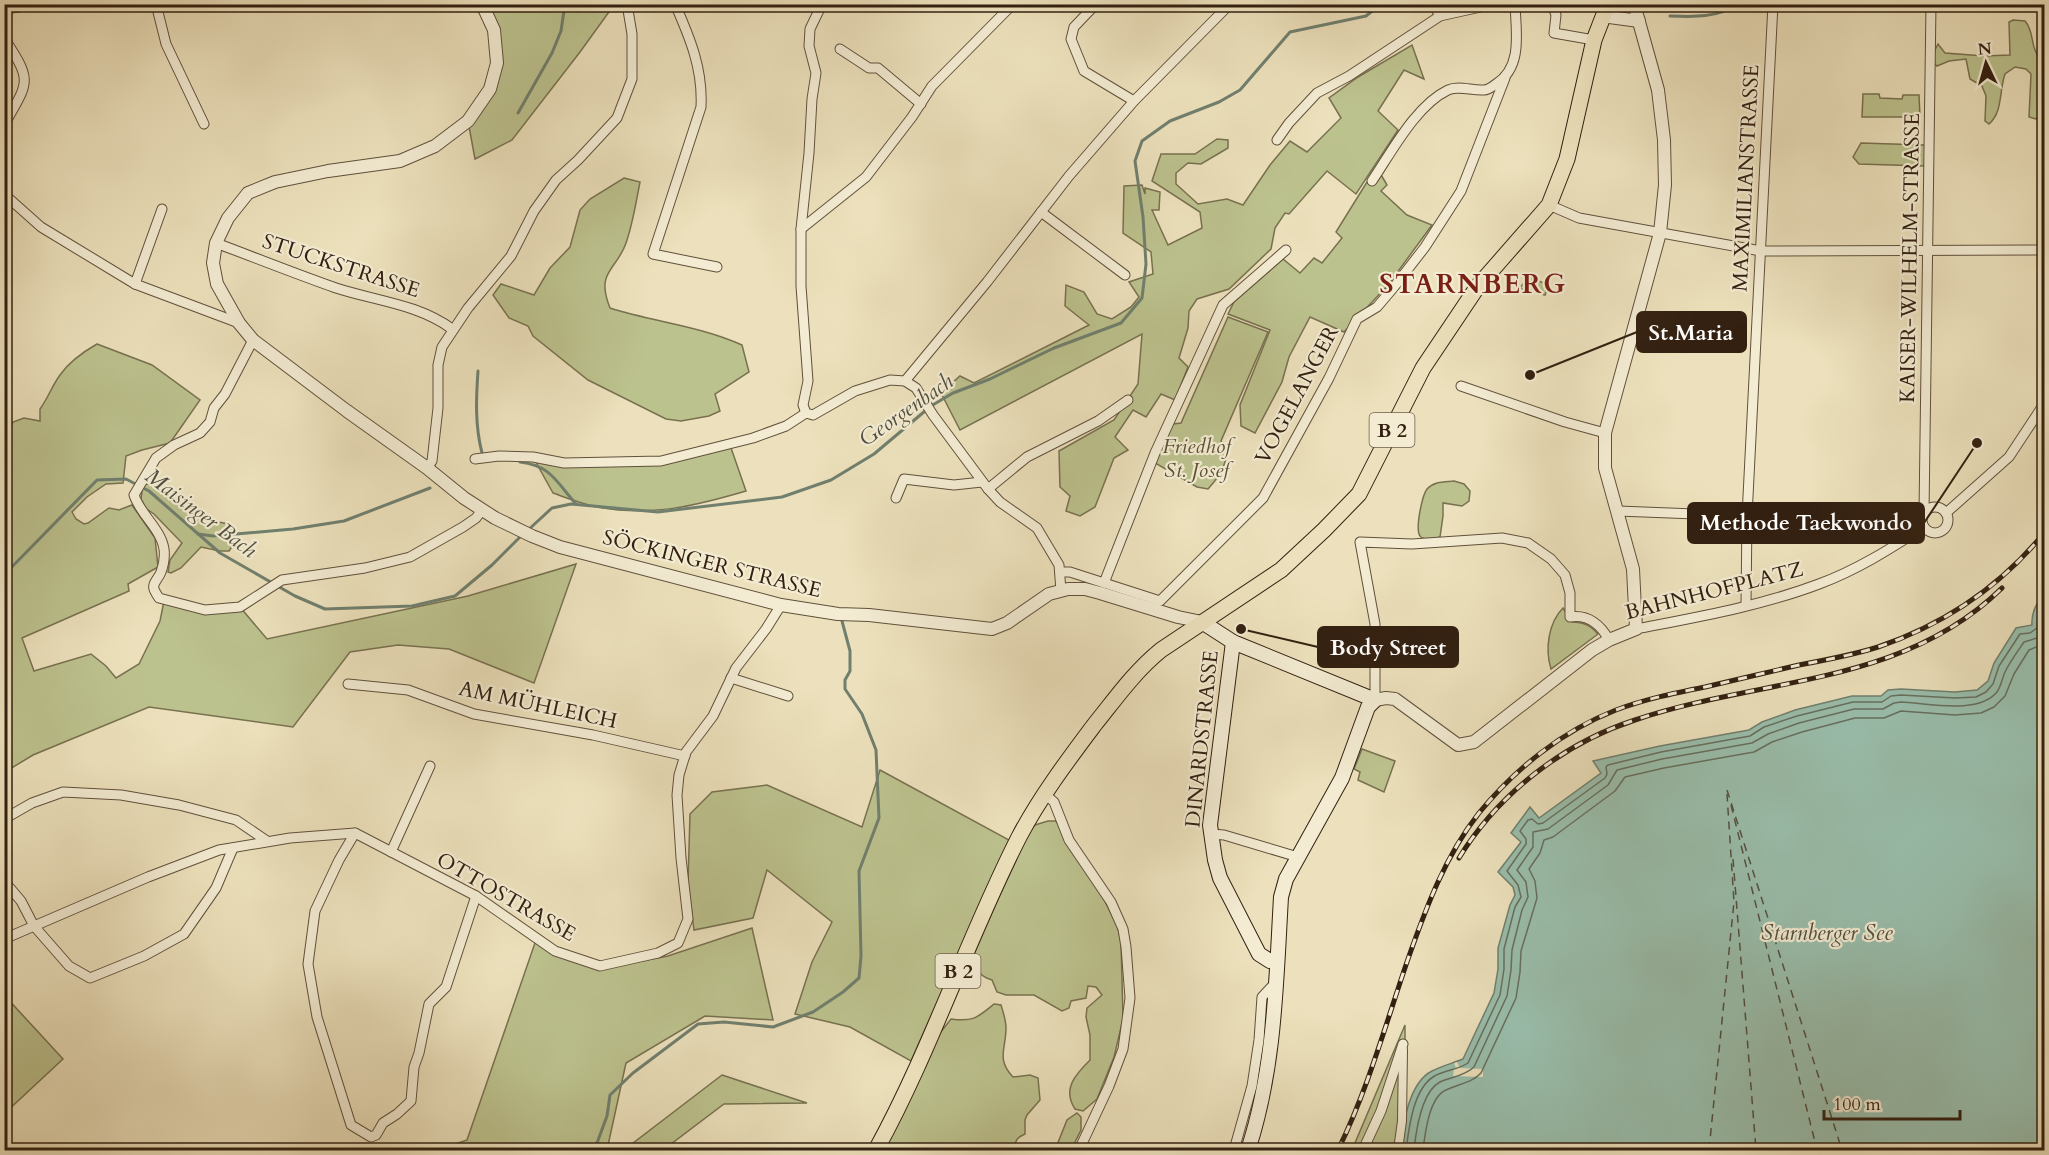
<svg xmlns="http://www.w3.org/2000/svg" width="2049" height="1155" viewBox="0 0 2049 1155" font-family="Cardo,serif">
  <rect width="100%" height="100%" fill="#ece1bc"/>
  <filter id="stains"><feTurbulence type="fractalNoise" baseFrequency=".00333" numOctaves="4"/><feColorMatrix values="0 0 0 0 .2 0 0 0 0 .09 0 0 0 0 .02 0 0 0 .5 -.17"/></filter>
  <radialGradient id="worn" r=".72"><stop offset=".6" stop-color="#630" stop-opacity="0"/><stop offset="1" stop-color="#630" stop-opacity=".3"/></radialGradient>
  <g fill="#bcc28e" stroke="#787150" stroke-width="1.5">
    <path d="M482,5H614L580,52L512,140L475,159L468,121L497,63Z"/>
    <path d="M2013,20L2025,21C2032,29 2031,37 2034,47C2037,56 2043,65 2044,74C2047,88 2046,108 2036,119L2029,117L2031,74L2026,69L2015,67L2005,74C1999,91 2003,112 1989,124L1985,121L1986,96L1982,86L1970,79L1966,59L1949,61L1937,66L1930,59L1938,44L1945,53L1984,56L2010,55L2009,22Z"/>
    <path d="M1412,45L1424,79L1404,70L1378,111L1398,130L1356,194L1327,171L1289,214L1285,213L1275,228L1271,249L1229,289L1197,299L1189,311L1188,328L1179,358L1188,367L1175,400L1161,394L1146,417L1133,410L1115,437L1128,450L1114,458L1095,507L1080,516L1066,511L1070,496L1060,487L1059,451L1114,420L1138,384L1142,334L960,430L941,393L960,376L974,383L1089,325L1065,306L1066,285L1084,292L1097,314L1112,319L1131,307L1139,297L1129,282L1153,274L1151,252L1123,233L1124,186L1142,185L1145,194V188L1160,192L1159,210H1152L1168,245L1202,228L1200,212L1152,181L1161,154H1195L1217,139L1228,140V148L1201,164L1188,163L1176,173V184L1198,204L1227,199L1243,205L1270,165L1290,141L1307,152L1341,118L1329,98L1358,77Z"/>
    <path d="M1863,94H1879L1880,98L1902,99L1903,95H1919L1920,117H1862Z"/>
    <path d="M1861,143L1924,145C1929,152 1927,158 1924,166L1859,164L1853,157Z"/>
    <path d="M1380,173L1387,185L1381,191L1407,215L1432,225L1388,285L1344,332L1310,317L1289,357L1282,382L1255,433L1241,426L1240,405L1270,330L1228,314L1234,302L1283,259L1300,273L1314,258L1322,263L1342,238L1336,232L1367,182L1371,184Z"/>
    <path d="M624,178L640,182C636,202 633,223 626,243C617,270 595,271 610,308C654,322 700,326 742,345L749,372L715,394L720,411L709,416L681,421L666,419L588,380L533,336L528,326L509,318L493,295L501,284L534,295L550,268L570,247L580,210L590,199Z"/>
    <path d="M1528,277L1549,285L1545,295L1520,288Z"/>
    <path d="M1228,317L1268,332L1221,441C1234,457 1220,476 1208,489L1197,487L1155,463L1173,424L1181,423Z"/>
    <path d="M97,344L152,365L200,400L170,443L142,450L126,456L123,483L106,484L87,497L72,512L76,519L84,524L88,523L109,508L119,510L132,505L155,538L158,567L128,584L129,591L22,638L34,671L91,654L106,666L116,678L139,664L160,621L164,601L205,610L240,607L267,639L468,596L576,564L534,683L449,649L398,645L350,652L293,727L149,707L33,755L5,772V445L10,441L9,430L13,422L24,418L40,421V409C48,398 52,386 60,375C69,362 83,352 97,344Z"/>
    <path d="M730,445L746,491C695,506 651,517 597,507C582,504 567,498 553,493L533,457L564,463L661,461Z"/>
    <path d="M1454,481L1464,484L1470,491L1469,501L1462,506L1443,503V516L1440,537L1428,540C1425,539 1421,538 1420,536C1415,529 1422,496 1427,489C1434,481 1445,482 1454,481Z"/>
    <path d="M157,482L180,506H195L196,515C208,522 219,521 232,525L233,545L229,551H220L201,547L181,568L171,573L168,572L170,560L182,543L154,514L145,508L141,499L143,485Z"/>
    <path d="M1563,608L1572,622C1583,622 1590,625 1598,634L1551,669C1545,650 1548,623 1563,608Z"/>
    <path d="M1362,749L1395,761L1384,792L1358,780L1360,772L1354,769Z"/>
    <path d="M880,770L1009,840L911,1061L850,1027L795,1014L812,962L832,922L767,870L753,918L694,930L688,884L690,814L712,792L767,785L862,827Z"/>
    <path d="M1048,821H1056L1096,884L1117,925L1121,941L1123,1019L1114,1057L1097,1099L1083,1111L1075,1109C1062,1089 1075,1075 1090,1060V1035L1086,1017L1087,1008L1102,995L1096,987L1088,986L1086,998L1071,1001L1069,1008L1062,1011L1034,995H1006L997,992L992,980C981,977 975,970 971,959L1024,838L1035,825Z"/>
    <path d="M752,928L773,1020L705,1016L626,1063L607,1150H438L467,1140L536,940L600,969L668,956Z"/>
    <path d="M5,996L63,1059L5,1113Z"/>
    <path d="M994,1004L1001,1005C1003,1012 1006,1020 1006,1028C1006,1049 996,1059 1013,1077L1030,1075L1038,1078L1040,1100L1027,1115L1025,1120V1134C1016,1138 1015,1141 1015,1150H884L940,1033L951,1019C973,1022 977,1018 994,1004Z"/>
    <path d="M1405,1025V1108L1399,1150H1352Z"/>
    <path d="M722,1075L807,1103L724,1104L663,1150H624Z"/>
    <path d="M1077,1113L1081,1117V1130L1071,1150H1055L1067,1120Z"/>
  </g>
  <path fill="#99beac" stroke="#707f6e" stroke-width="1.5" d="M2044,593V1150H1400C1403,1126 1408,1083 1432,1071C1442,1066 1453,1063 1463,1059L1494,993L1498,969V948L1510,905L1515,895L1513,887L1498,872L1521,842L1511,833L1530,807L1539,818L1601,773L1593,761L1660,746L1749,730L1762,722L1795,710L1852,696H1881L1888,690L1901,689L1955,692L1977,690L1988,681L1994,663L2016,628L2032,625C2031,612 2037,603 2044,593Z"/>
  <path fill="#ece1bc" d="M1457,1062L1460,1068L1483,1069V1077L1453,1076L1454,1068H1456L1454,1063Z"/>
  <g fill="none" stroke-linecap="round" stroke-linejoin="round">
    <g stroke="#666f5e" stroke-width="1.5">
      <path d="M1406,1150C1409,1128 1413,1090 1433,1077C1444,1070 1458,1070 1468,1063L1500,995L1504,969V949L1515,907L1521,897L1518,885L1507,871L1526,844V839L1520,831L1528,820L1532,819L1538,824L1543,823L1605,778L1607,774L1606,767L1608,765L1661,752L1750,736L1764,727L1797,716L1853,702H1882L1891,696L1901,695L1955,698L1976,697L1986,692L1993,684L1999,666L2020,634L2030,633L2037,628L2038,615L2044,603"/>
      <path d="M1414,1150C1416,1131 1421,1092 1440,1082C1451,1077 1465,1076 1474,1067L1507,996L1511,970L1512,950L1522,910L1528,897L1526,882L1517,870L1533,847V832L1548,829L1608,785L1617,770L1662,759L1752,743L1768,734L1799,723L1854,709H1883L1894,703L1901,702C1928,703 1978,715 1997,692C2002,685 2002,677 2006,670C2011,660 2018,651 2024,642L2037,638L2044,630"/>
      <path d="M1423,1150C1425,1134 1429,1097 1446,1090C1458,1084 1472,1083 1481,1073L1516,998L1520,972L1521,951L1537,898L1535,881L1529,869L1540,853L1544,840L1553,837L1615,791L1625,777L1664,768L1754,752L1772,742L1802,732L1855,718H1884L1901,711L1955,715L1981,713L1994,707L2005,696L2014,674L2029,650L2044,644"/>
    </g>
    <g stroke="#707f6e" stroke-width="3">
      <path d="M1670,16C1694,17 1717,18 1738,4"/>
      <path d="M518,113L552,53L561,31L565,4"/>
      <path d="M478,371C476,399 475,426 482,453"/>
      <path d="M520,462C552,466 556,482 576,504"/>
      <path d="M527,531L552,508L571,504L658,512L782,497L831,480L874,454L931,406L953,393L990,379L1054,348L1121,323L1142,298L1146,264L1143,217L1135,161L1142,141L1170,121L1219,102L1240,90L1290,32L1366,16L1381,4"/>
      <path d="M198,534L213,536L293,529L344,521L430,488"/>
      <path d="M4,575L97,480L126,479L149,491L220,553L295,596L325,609L412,606L455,596L492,565L522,535"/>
      <path d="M588,1150L597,1143L607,1116L610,1095L633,1073L698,1024L724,1022L773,1027L813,1012L843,992L859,978L861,956L859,871L879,818L876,750L862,714L845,689V680L850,671V651L842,621"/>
    </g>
    <g stroke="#524f40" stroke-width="1.5" stroke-dasharray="8 6" stroke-linecap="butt">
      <path d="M1727,790L1842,1150"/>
      <path d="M1731,805L1817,1150"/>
      <path d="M1733,859L1756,1150"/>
      <path d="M1709,1150L1734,902L1727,794"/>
    </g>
    <g stroke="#61503c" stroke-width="10">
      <path id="pedestrian" d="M1398,1150L1402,1121L1403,1050"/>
    </g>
    <g stroke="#61503c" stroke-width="11">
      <g id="minor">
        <path d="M156,4L166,44L204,124"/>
        <path d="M675,4C690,38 703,69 701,107L653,254L717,267"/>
        <path d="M822,4L810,29L809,46L816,73L812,99L809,153L801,229V286L808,381L803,405L806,413L813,415L855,391L890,380L905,381L916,388L933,415L988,489L1000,502L1037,528L1059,565L1061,591"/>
        <path d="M1096,4L1074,27L1071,39L1084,71L1134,101"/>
        <path d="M1433,4L1440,16"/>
        <path d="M1552,4L1556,15L1554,33L1594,40"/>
        <path d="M4,9L41,4"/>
        <path d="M4,38C33,82 29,81 4,125"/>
        <path d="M840,49L869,68H878L921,104"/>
        <path d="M1277,140L1289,123L1317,93L1349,76L1440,16L1494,4"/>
        <path d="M1372,181C1391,153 1416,105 1448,90C1459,85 1472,91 1484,90C1488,90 1492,87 1496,84C1523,67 1516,32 1515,4"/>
        <path d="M4,194L41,227L135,284L239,323"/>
        <path d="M1549,205L1579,218L1761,251L2044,250"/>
        <path d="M1041,212L1125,275"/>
        <path d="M801,229L866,177L912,117L932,86L1013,4"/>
        <path d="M216,243C256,258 296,274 336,288C376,301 418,304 452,329"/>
        <path d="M135,284L162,209"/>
        <path d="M253,340L225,394L214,408L210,422L200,433L174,445L156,458L134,495C140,514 161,529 164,549C165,557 164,564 161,572C159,578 152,583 154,589C155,592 157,595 159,598L205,610L240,607L282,580L365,568L410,557L463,527L476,518L482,510"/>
        <path d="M905,381L987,282L1069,176L1134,101L1230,4"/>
        <path d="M1461,386L1565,422L1605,433"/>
        <path d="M475,459L499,456L533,457L564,463L661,461L753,438L786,426L806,413"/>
        <path d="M427,468L432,461L438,408V365L442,347L468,308L511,256L534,211L556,180L578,160L617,118L632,79V34L627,4"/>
        <path d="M988,489L1027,457L1098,421L1128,400"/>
        <path d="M896,498L904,479L954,485L982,482"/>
        <circle cx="1935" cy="520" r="13"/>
        <path d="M1618,511L1747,516"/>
        <path d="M1924,512L1931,4"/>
        <path d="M1946,513L2009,457L2044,404"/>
        <path d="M1060,572H1070L1104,583L1155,453L1223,305L1286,250"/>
        <path d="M1104,583L1160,601L1263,498L1329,378L1357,319L1377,307L1394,287L1425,247L1461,191L1505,78"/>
        <path d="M1746,605L1747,516L1773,4"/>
        <path d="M1636,629C1697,617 1761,606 1819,584C1857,570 1890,549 1924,527"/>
        <path d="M731,678L788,696"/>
        <path d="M348,684L408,690L474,714L593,735L685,756"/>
        <path d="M1375,700V624L1360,542L1412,544L1502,538L1528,543L1551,559L1565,575L1570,593V617C1588,614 1601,625 1609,640"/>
        <path d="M1045,794L1054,802L1069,840L1111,902L1123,929L1126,947L1130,998L1123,1049L1109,1086L1079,1150"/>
        <path d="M4,819L32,803L63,792L121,795L179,805L236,820L267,841"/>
        <path d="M355,833L339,860L315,911L308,964L317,1017L351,1125L371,1137L376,1135L383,1123L397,1114L411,1101L414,1067L419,1053L429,1004L446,987L476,896"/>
        <path d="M1211,834L1224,835L1298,857"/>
        <path d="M391,852L430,766"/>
        <path d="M4,881L21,901L34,926L69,966L90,978L144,956L184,934L216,888L233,848"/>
        <path d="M4,939L148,877L219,850L290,838L355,833L476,896L555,951L600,966L658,953L678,943L688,919L681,858L677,795L679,775L686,752L713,716L736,668L766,629L781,605"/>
        <path d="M1234,1150L1252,1086L1259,1040L1262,997L1276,982"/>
        <path d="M1363,1150L1381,1111L1403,1044"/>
      </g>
    </g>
    <g stroke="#61503c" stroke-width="14">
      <g id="tertiary">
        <path d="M482,4L494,30L497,63L490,89L468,121L435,146L400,161L328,171L275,182L248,193L228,218L216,243L213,263L217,284L239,323L253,340L347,411L427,468L464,498L495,518L532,536L560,547L781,605L838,614L869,615L992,629L1007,623L1049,594L1068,589H1085L1100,593L1178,617L1202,622"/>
        <path d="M1602,16L1639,21"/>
        <path d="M1375,700L1386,698L1395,699L1458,745L1474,742L1592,650L1609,640L1636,629L1633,569L1605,468V433L1660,233L1665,185L1664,140L1658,90L1634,4"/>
      </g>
    </g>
    <g stroke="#332011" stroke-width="16">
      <g id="secondary">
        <path d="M1202,622L1233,642L1375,700L1368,707L1342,778L1286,879L1281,897C1276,983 1275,1068 1248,1150"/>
        <path d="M1233,642L1210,825L1215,860L1220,878L1259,954L1270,961L1277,962"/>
      </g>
    </g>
    <g stroke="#332011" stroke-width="17">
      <path id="primary" d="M876,1150C931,1050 967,939 1019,837C1040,797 1068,760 1095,724C1116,698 1135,671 1161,650L1281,570L1324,530L1359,494L1423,368L1478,286L1549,205L1567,159L1594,40L1608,4"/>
    </g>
    <use href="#pedestrian" stroke="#f3ecd3" stroke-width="8"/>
    <use href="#minor" stroke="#f3ecd3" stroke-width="9"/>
    <use href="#tertiary" stroke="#f3ecd3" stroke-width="12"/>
    <use href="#secondary" stroke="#f3ecd3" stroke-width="14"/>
    <use href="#primary" stroke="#ece1bc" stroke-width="15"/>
    <g stroke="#332011" stroke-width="5">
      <g id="rail">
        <path d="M1459,858C1499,793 1564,743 1635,720C1761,677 1901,687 2002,588"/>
        <path d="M1338,1150C1368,1089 1386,1023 1408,959C1426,908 1445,856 1479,813C1515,769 1562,731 1616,710C1645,699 1675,693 1705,687C1736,680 1768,672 1799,665C1826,660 1853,655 1878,647C1945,624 2000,587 2044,533"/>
      </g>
    </g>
    <use href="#rail" stroke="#f3ecd3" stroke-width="3" stroke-dasharray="9" stroke-linecap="butt"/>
  </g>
  <g text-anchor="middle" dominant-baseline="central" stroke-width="4.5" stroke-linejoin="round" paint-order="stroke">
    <g fill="#f3ecd3" stroke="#6d5d4b" stroke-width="1.5">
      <rect x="1369.5" y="413" width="45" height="34" rx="4.5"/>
      <rect x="935.5" y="954" width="45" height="34" rx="4.5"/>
    </g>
    <g font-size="20" font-weight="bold" fill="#332011">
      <text x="1392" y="430">B 2</text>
      <text x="958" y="971">B 2</text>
    </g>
    <g font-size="21" fill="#332011" stroke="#f3ecd3">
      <text transform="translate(1746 178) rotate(-87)">MAXIMILIANSTRASSE</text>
      <text transform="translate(1910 258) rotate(-89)">KAISER-WILHELM-STRASSE</text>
      <text transform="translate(341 266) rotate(18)">STUCKSTRASSE</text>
      <text transform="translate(1297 395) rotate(-62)">VOGELANGER</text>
      <text transform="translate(712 564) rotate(14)">SÖCKINGER STRASSE</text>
      <text transform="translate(1714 591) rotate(-14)">BAHNHOFPLATZ</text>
      <text transform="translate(538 705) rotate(12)">AM MÜHLEICH</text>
      <text transform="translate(1202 739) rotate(-84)">DINARDSTRASSE</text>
      <text transform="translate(506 897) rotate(30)">OTTOSTRASSE</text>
    </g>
    <g font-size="21" font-style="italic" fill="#5c5136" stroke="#f3ecd3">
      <text x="1197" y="446">Friedhof<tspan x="1197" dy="24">St. Josef</tspan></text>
    </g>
    <g font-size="22" font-style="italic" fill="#524f40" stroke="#f3ecd3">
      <text transform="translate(906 410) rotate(-35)">Georgenbach</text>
      <text transform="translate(201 513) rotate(37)">Maisinger Bach</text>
      <text x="1827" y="933">Starnberger See</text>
    </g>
    <g font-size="27" font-weight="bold" letter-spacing="1.5" fill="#7a1f14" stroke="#f3ecd3">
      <text x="1473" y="284">STARNBERG</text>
    </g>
  </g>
  <path fill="none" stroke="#332011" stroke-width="2" d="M1530 375L1637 332M1977 443L1924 523M1241 629L1318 647"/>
  <g fill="#332011" stroke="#f3ecd3" stroke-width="2">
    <circle cx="1530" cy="375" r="6"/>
    <circle cx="1977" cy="443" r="6"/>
    <circle cx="1241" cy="629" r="6"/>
  </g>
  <g fill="#332011" stroke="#332011" stroke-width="2">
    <rect x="1637" y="312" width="109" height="40" rx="6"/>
    <rect x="1688" y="503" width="236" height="40" rx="6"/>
    <rect x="1318" y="627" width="140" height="40" rx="6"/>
  </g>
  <g font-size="22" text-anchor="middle" font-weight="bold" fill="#fff">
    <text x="1691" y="340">St.Maria</text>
    <text x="1806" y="530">Methode Taekwondo</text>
    <text x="1388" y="655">Body Street</text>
  </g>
  <rect width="2049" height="1155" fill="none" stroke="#ece1bc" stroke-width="24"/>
  <rect x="6" y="6" width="2037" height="1143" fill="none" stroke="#332011" stroke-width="3"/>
  <rect x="12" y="12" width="2025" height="1131" fill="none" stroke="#332011" stroke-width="1.5"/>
  <g transform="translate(1986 63) rotate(355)" stroke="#f3ecd3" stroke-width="4.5" paint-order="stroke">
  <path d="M0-4.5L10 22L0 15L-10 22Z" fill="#332011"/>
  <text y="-9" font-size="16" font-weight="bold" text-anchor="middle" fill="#332011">N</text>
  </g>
  <path d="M1824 1110v9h136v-9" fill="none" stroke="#332011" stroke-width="3"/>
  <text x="1833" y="1110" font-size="18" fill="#332011" stroke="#f3ecd3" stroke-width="4.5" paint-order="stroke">100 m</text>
  <rect width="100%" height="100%" filter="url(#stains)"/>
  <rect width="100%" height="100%" fill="url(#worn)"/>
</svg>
